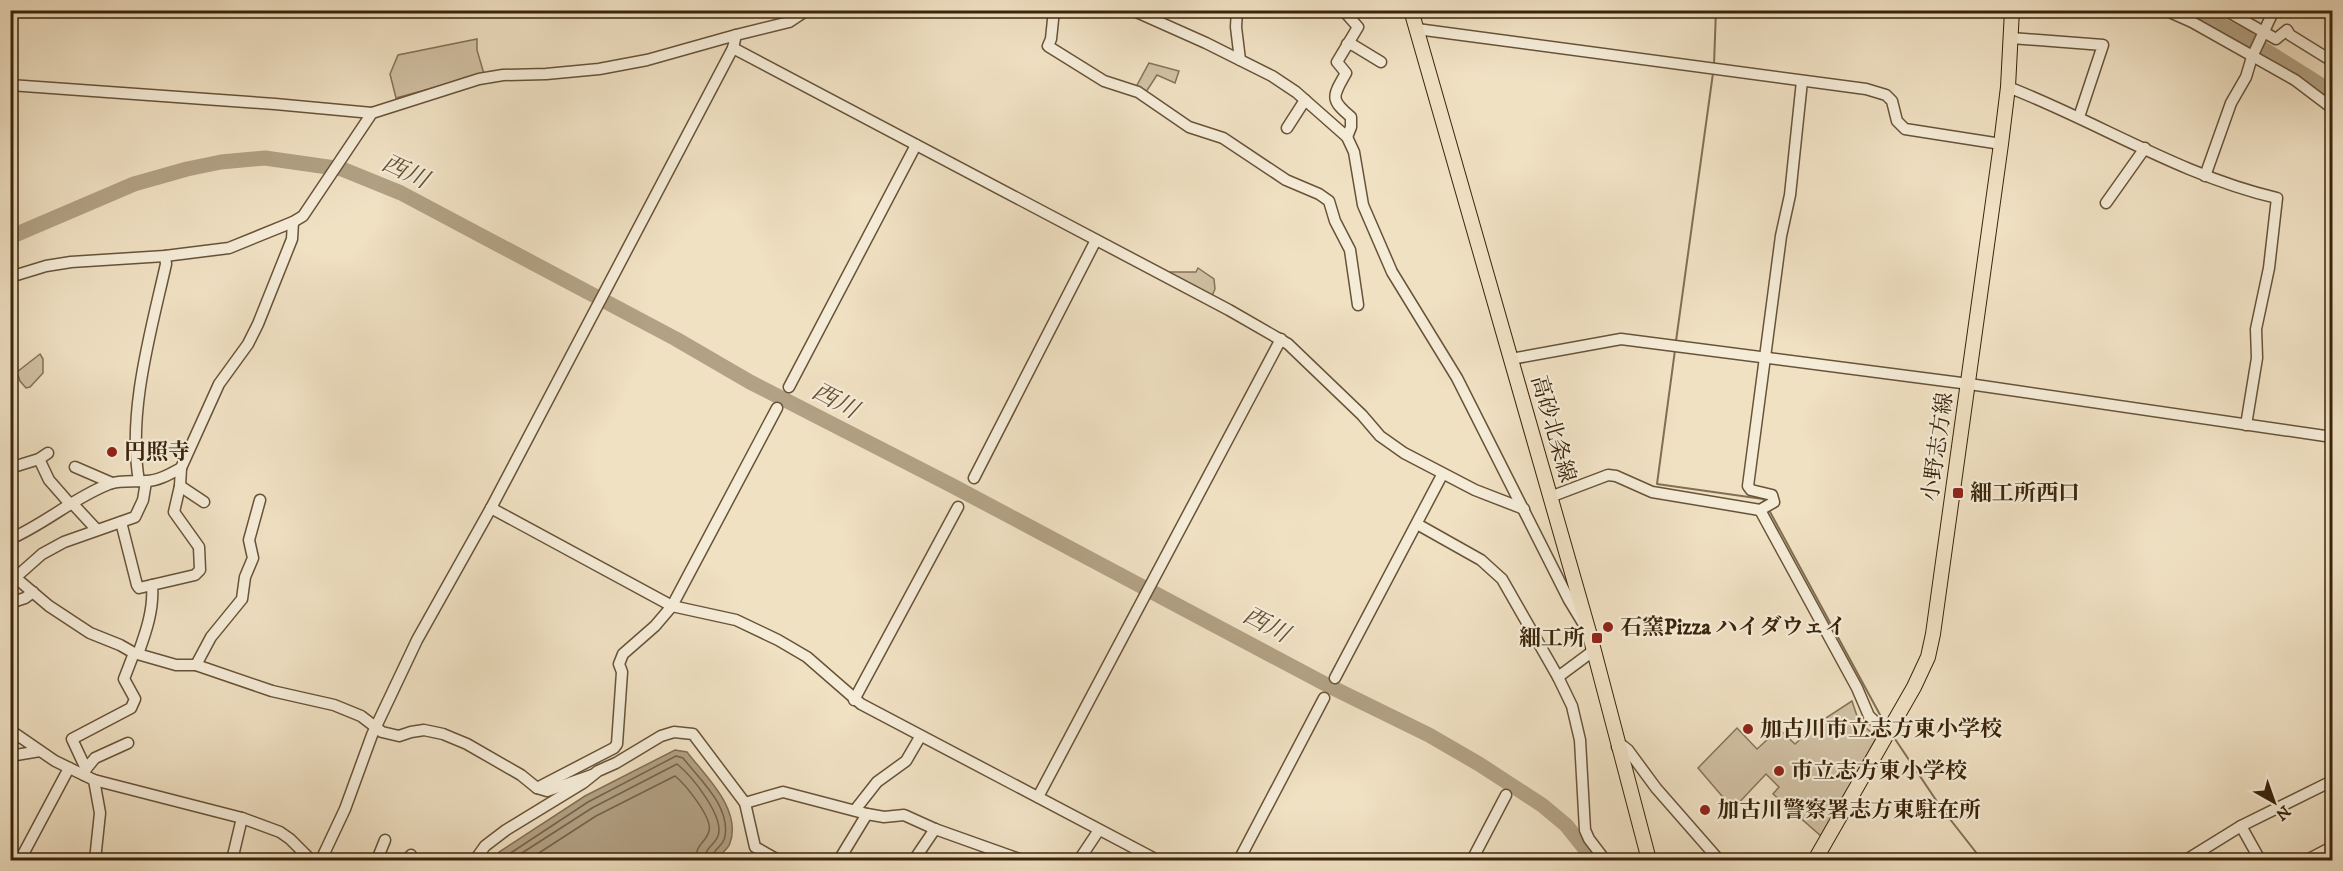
<svg xmlns="http://www.w3.org/2000/svg" width="2343" height="871" viewBox="0 0 2343 871" font-family="'IM FELL DW Pica','Noto Serif JP',serif">
  <rect width="100%" height="100%" fill="#f0e1c3"/>
  <filter id="stains"><feTurbulence type="fractalNoise" baseFrequency=".00333" numOctaves="4"/><feColorMatrix values="0 0 0 0 .2 0 0 0 0 .09 0 0 0 0 .02 0 0 0 .5 -.17"/></filter>
  <radialGradient id="worn" r=".72"><stop offset=".6" stop-color="#630" stop-opacity="0"/><stop offset="1" stop-color="#630" stop-opacity=".3"/></radialGradient>
  <g fill="#d1c1a4" stroke="#867257" stroke-width="1.5">
    <path d="M477,39V50L484,74L396,98L390,74L398,55Z"/>
    <path d="M1149,63L1179,71L1175,83L1157,75L1146,92L1136,87Z"/>
    <path d="M1198,268L1214,279L1215,289L1212,296L1167,272H1196Z"/>
    <path d="M40,354L43,359V373L30,387L26,388L20,381L17,372Z"/>
    <path d="M1852,701L1859,722L1877,737L1821,836L1773,794L1779,787L1766,774L1733,809L1698,768L1737,728L1757,749L1779,729L1795,744L1818,723Z"/>
  </g>
  <path fill="#b2a184" stroke="#826f53" stroke-width="1.5" d="M675,750L687,752C705,776 742,809 730,843C729,848 722,853 718,857L719,860H494L499,852L585,796Z"/>
  <g fill="none" stroke-linecap="round" stroke-linejoin="round">
    <g stroke="#766247" stroke-width="1.5">
      <path d="M500,860L588,802L676,756L683,758C701,781 730,806 725,836C724,847 711,849 713,860"/>
      <path d="M511,860L592,808L677,764C692,776 725,817 718,836C714,846 704,848 705,860"/>
      <path d="M528,860L596,816L675,776C685,784 713,818 709,831C706,843 695,844 696,860"/>
    </g>
    <g stroke="#826f53" stroke-width="2">
      <path d="M1714,65L1716,10"/>
      <path d="M1676,341L1713,73"/>
      <path d="M1675,350L1657,484L1763,499L1765,502"/>
      <path d="M1769,510L1885,724"/>
      <path d="M1893,736L1942,809L1982,860"/>
    </g>
    <g stroke="#b2a184" stroke-width="15">
      <path d="M2193,10L2246,38L2332,92"/>
      <path d="M10,237L134,184L187,169L221,162L265,158L342,169L401,193L676,339L750,382L951,485L1329,686L1429,735L1479,764L1542,805L1566,825L1594,860"/>
    </g>
    <g stroke="#685338" stroke-width="13">
      <g id="minor">
        <path d="M820,10H823"/>
        <path d="M1054,10L1051,39L1048,46L1051,48L1104,81L1138,92L1189,127L1223,138L1286,180L1319,194L1329,201L1335,221L1350,250L1358,305"/>
        <path d="M1132,10L1206,43L1272,76L1296,92L1347,137L1354,152L1363,205L1392,272L1457,378L1569,600L1583,623"/>
        <path d="M1237,10L1236,27L1240,60"/>
        <path d="M1343,10L1358,27L1337,62L1346,73C1333,96 1329,99 1351,117V127L1347,137"/>
        <path d="M2165,10L2192,22L2295,80L2332,108"/>
        <path d="M2225,10L2276,39L2287,30L2290,35L2332,61"/>
        <path d="M1417,29L1866,89L1886,95L1892,101L1897,121L1905,129L2001,144"/>
        <path d="M2011,38L2103,45L2079,117"/>
        <path d="M1347,44L1353,45L1381,62"/>
        <path d="M733,48L1229,310L1288,344L1362,415L1380,436L1404,453L1475,490L1524,509"/>
        <path d="M10,85L275,104L372,113L479,79L503,75L546,74L599,69L647,60L736,35"/>
        <path d="M2008,87C2098,122 2182,176 2277,198L2269,268L2256,329L2257,358L2246,425"/>
        <path d="M1287,128L1305,100"/>
        <path d="M2205,176L2231,103L2246,77L2252,57L2274,10"/>
        <path d="M2106,203L2145,148"/>
        <path d="M10,277L46,266L71,262L165,256L229,248L293,222L303,216L372,113"/>
        <path d="M1511,359L1621,339L1969,384L2332,437"/>
        <path d="M789,387L916,145"/>
        <path d="M39,459L49,480L70,504"/>
        <path d="M75,467L112,483"/>
        <path d="M10,468L39,459L48,453"/>
        <path d="M974,478L1096,240"/>
        <path d="M139,481C127,413 151,331 166,264L165,256"/>
        <path d="M180,486L204,502"/>
        <path d="M1550,497L1608,475L1616,476L1652,492L1760,510L1774,502L1772,495L1751,490L1748,486L1781,236L1790,195L1802,81"/>
        <path d="M72,503L97,530"/>
        <path d="M491,508L672,606L736,620L778,640L807,657L861,704L1157,860"/>
        <path d="M1760,510L1857,688L1869,716L1888,734"/>
        <path d="M121,522L137,585L139,588L152,585"/>
        <path d="M1417,524L1481,560L1502,579L1558,677L1572,706L1580,740L1585,830L1589,839L1605,860"/>
        <path d="M10,539C45,524 73,498 109,484C121,480 133,482 146,481C158,481 170,474 181,468L219,384L248,344L258,324L292,239L293,222"/>
        <path d="M10,573L49,606L90,633L120,645L134,653L176,665H196L272,691L334,705L361,716L382,732L399,736L411,732L424,730L443,734L467,744L521,775L537,788L547,791L592,775"/>
        <path d="M16,577L42,554L64,542L135,517L143,500L146,482"/>
        <path d="M10,603L25,598L33,592"/>
        <path d="M138,654C146,632 154,609 152,585L195,575L200,570L199,547L174,512L180,486L181,468"/>
        <path d="M196,665L211,637L242,599L245,577L253,558L249,540L260,500"/>
        <path d="M1558,677L1593,651"/>
        <path d="M1335,678L1442,475"/>
        <path d="M854,700L958,507"/>
        <path d="M10,730L55,761L94,780L242,818L280,832L290,839L311,860"/>
        <path d="M1617,747L1623,746L1628,750L1656,788L1719,860"/>
        <path d="M10,756L40,751"/>
        <path d="M86,769L95,758L128,743"/>
        <path d="M84,775L86,769L72,739L131,708L135,699L124,679L134,653"/>
        <path d="M94,780L100,813L95,860"/>
        <path d="M537,788L614,748L617,744L622,672L619,664L623,654L655,626L672,606L777,408"/>
        <path d="M1038,797L1281,339"/>
        <path d="M745,803L783,792L867,814L884,817L904,815L935,829L1022,860"/>
        <path d="M855,810L877,782L906,761L920,737"/>
        <path d="M2241,826L2260,860"/>
        <path d="M20,860L69,768"/>
        <path d="M232,860L242,818"/>
        <path d="M321,860L345,809L372,735L417,640L491,508L733,48L736,35L789,22L807,10"/>
        <path d="M377,860L385,840"/>
        <path d="M407,860L411,855"/>
        <path d="M475,860L485,846L506,830L583,783L598,771L616,763L661,736L674,732L693,734L745,803L755,847L778,860"/>
        <path d="M839,860L867,814"/>
        <path d="M914,860L935,829"/>
        <path d="M1079,860L1099,830"/>
        <path d="M1239,860L1324,698"/>
        <path d="M1472,860L1506,795"/>
        <path d="M2186,860L2241,826L2332,781"/>
        <path d="M2307,860L2332,847"/>
      </g>
    </g>
    <g stroke="#3a240a" stroke-width="16">
      <g id="major">
        <path d="M1411,10L1589,632L1649,860"/>
        <path d="M1815,860L1914,687L1928,657L1933,634L2001,144L2008,87L2012,10"/>
      </g>
    </g>
    <use href="#minor" stroke="#f5ecd8" stroke-width="10"/>
    <use href="#major" stroke="#f0e1c3" stroke-width="14"/>
  </g>
  <g fill="#8f2418" stroke="#f5ecd8" stroke-width="2">
    <circle cx="112" cy="452" r="6"/>
    <rect x="1952" y="487" width="12" height="12" rx="3"/>
    <circle cx="1608" cy="627" r="6"/>
    <rect x="1591" y="632" width="12" height="12" rx="3"/>
    <circle cx="1748" cy="729" r="6"/>
    <circle cx="1779" cy="771" r="6"/>
    <circle cx="1705" cy="810" r="6"/>
  </g>
  <g text-anchor="middle" dominant-baseline="central" stroke-width="4.5" stroke-linejoin="round" paint-order="stroke">
    <g font-size="22" fill="#3a240a" stroke="#f5ecd8">
      <text transform="translate(1553 429) rotate(74)">高砂北条線</text>
      <text transform="translate(1938 447) rotate(-82)">小野志方線</text>
    </g>
    <g font-size="22" font-weight="bold" fill="#3a240a" stroke="#f5ecd8" text-anchor="start">
      <text x="124" y="452">円照寺</text>
      <text x="1970" y="493">細工所西口</text>
      <text x="1620" y="627">石窯Pizza ハイダウェイ</text>
      <text x="1585" y="638" text-anchor="end">細工所</text>
      <text x="1760" y="729">加古川市立志方東小学校</text>
      <text x="1791" y="771">市立志方東小学校</text>
      <text x="1717" y="810">加古川警察署志方東駐在所</text>
    </g>
    <g font-size="24" font-style="italic" fill="#645035" stroke="#f5ecd8">
      <text transform="translate(405 172) rotate(25)">西川</text>
      <text transform="translate(835 401) rotate(28)">西川</text>
      <text transform="translate(1266 625) rotate(28)">西川</text>
    </g>
  </g>
  <rect width="2343" height="871" fill="none" stroke="#f0e1c3" stroke-width="36"/>
  <rect x="12" y="12" width="2319" height="847" fill="none" stroke="#3a240a" stroke-width="3"/>
  <rect x="18" y="18" width="2307" height="835" fill="none" stroke="#3a240a" stroke-width="1.5"/>
  <g transform="translate(2274 802) rotate(140)" stroke="#f5ecd8" stroke-width="4.5" paint-order="stroke">
  <path d="M0-4.5L10 22L0 15L-10 22Z" fill="#3a240a"/>
  <text y="-9" font-size="16" font-weight="bold" text-anchor="middle" fill="#3a240a">N</text>
  </g>
  <rect width="100%" height="100%" filter="url(#stains)"/>
  <rect width="100%" height="100%" fill="url(#worn)"/>
</svg>
